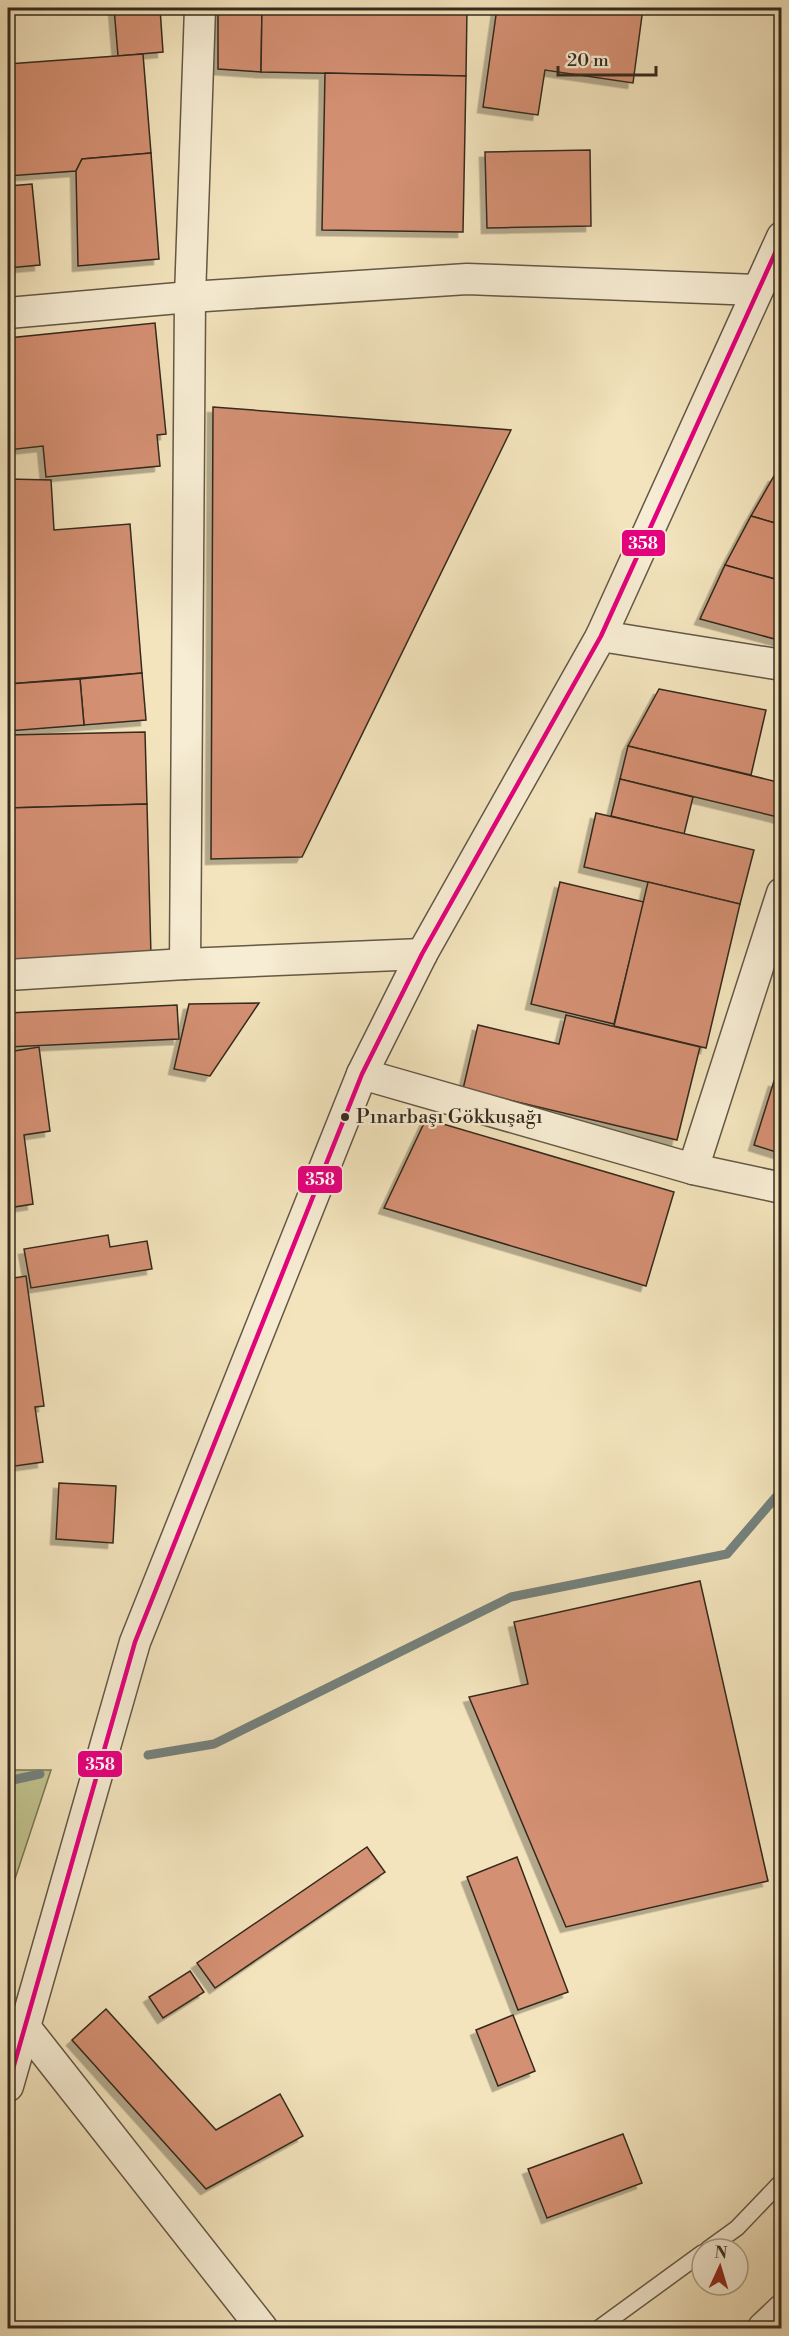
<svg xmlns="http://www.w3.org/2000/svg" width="789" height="2336" viewBox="0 0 789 2336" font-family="'Libre Bodoni',serif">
  <defs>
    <filter id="shadow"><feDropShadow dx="-5.5" dy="5.5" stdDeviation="0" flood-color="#0004"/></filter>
  </defs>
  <rect width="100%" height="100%" fill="#f3e4bd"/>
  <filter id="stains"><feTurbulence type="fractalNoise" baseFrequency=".00333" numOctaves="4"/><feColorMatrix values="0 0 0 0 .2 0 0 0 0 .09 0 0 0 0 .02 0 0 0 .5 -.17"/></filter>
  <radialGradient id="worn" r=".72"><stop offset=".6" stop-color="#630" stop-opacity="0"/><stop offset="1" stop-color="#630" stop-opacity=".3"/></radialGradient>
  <path fill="#c0c28d" stroke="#7a7656" stroke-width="1.5" d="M8,1770H51L8,1900Z"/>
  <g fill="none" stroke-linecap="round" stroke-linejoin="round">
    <g stroke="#75827d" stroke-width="9">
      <path d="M148,1755L214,1744L511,1597L727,1554L782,1490"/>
      <path d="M8,1781L40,1774"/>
    </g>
  </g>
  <g fill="#d49073" stroke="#342a1e" stroke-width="1.5" filter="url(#shadow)">
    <path d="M114,8H160L163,52L118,56Z"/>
    <path d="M218,8H262L261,72L218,69Z"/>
    <path d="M262,8H467L466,76L261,72Z"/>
    <path d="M497,8H643L633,83L545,70L538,115L483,107Z"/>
    <path d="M143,54L151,153L82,159L76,171L8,176V64Z"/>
    <path d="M325,73L466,76L463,232L322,230Z"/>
    <path d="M590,150L591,226L487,228L485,152Z"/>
    <path d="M151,153L159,259L78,266L76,171L82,159Z"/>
    <path d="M32,184L40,265L8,268V186Z"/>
    <path d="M155,323L166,434L157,435L160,466L46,477L43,446L8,450V338Z"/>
    <path d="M213,407L511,430L302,857L211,859Z"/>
    <path d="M774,476L782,479V525L751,516Z"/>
    <path d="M8,479L51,480L54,530L130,524L142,673L8,684Z"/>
    <path d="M751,516L782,525V581L725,565Z"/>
    <path d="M725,565L782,581V641L700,619Z"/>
    <path d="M142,673L146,720L84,725L80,679Z"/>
    <path d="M80,679L84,725L8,731V684Z"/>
    <path d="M659,689L766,710L751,775L628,746Z"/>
    <path d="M145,732L147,804L8,808V735Z"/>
    <path d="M628,746L782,783V818L620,779Z"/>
    <path d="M620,779L693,797L684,834L611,816Z"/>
    <path d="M147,804L151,956L8,959V808Z"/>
    <path d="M596,813L754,850L740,904L584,867Z"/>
    <path d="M560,882L644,902L614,1024L531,1004Z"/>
    <path d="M648,882L740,904L706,1048L614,1026Z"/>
    <path d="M259,1003L210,1076L174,1069L189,1004Z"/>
    <path d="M177,1005L179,1039L8,1047V1013Z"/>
    <path d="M566,1015L700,1047L677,1140L463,1089L478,1025L559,1044Z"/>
    <path d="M39,1047L50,1131L24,1135L33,1204L8,1208V1052Z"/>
    <path d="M774,1081L782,1083V1154L754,1145Z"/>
    <path d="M426,1119L674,1192L646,1286L384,1208Z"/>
    <path d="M108,1235L110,1247L147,1241L152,1269L31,1288L24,1249Z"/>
    <path d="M26,1276L44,1406L35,1407L43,1462L8,1467V1279Z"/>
    <path d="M59,1483L116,1486L113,1543L56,1539Z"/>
    <path d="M700,1581L768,1881L566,1927L469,1697L528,1684L514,1622Z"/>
    <path d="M367,1847L385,1872L215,1988L197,1963Z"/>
    <path d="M517,1857L568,1992L518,2010L467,1877Z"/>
    <path d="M190,1971L204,1992L163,2018L149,1997Z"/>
    <path d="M106,2009L216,2130L280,2094L303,2136L206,2189L72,2040Z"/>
    <path d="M513,2015L535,2071L498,2086L476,2030Z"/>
    <path d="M623,2134L642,2183L547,2218L528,2169Z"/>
  </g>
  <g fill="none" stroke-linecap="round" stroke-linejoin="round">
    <g stroke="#645846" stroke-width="18">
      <g id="service">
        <path d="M708,2249L737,2228L782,2181"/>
        <path d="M599,2328L702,2253"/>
      </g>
    </g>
    <g stroke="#645846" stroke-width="33">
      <g id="minor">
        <path d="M8,313L190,297L467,279L757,290"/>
        <path d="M601,636L782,665"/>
        <path d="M185,964L190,297L200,8"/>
        <path d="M8,975L185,964L422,954"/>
        <path d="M362,1074L693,1169L782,1188"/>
        <path d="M693,1169L782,893"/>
        <path d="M25,2027L262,2328"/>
        <path d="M8,2086L135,1642L362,1074L422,954L601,636L782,237"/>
        <path d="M763,2328L782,2310"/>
      </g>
    </g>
    <use href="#service" stroke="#f7edd4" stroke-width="15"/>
    <use href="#minor" stroke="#f7edd4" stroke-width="30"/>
    <g stroke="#f7edd4" stroke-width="9">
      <path id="bus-1" d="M8,2086L135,1642L362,1074L422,954L601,636L782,238"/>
    </g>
    <use href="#bus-1" stroke="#e5007d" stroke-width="4.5"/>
  </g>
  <circle fill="#342a1e" stroke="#f7edd4" stroke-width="2" cx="345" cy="1117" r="5"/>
  <g text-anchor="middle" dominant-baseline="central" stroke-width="4.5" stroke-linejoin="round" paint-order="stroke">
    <g font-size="20" fill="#342a1e" stroke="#f7edd4" text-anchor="start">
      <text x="356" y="1117">Pınarbaşı Gökkuşağı</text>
    </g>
  </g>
  <g stroke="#f7edd4" stroke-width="2">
    <rect x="621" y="529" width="45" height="28" rx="6" fill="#e5007d"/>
    <rect x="297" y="1165" width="46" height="29" rx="6" fill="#e5007d"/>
    <rect x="77" y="1750" width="46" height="28" rx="6" fill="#e5007d"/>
  </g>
  <g font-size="16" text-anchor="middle" font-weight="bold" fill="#fff">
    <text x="643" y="549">358</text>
    <text x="320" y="1185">358</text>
    <text x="100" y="1770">358</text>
  </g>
  <rect width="789" height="2336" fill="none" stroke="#f3e4bd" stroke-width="30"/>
  <rect x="9" y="9" width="771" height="2318" fill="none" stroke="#342a1e" stroke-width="3"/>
  <rect x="15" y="15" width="759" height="2306" fill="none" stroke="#342a1e" stroke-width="1.5"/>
  <g transform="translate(720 2267) rotate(4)"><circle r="28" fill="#f7edd4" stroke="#a99f8b" stroke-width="1.5"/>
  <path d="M0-4.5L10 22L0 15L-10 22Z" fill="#8f2418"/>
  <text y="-9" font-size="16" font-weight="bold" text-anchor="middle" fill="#342a1e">N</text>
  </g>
  <path d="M558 66v9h98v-9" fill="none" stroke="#342a1e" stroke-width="3"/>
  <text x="567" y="66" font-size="18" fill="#342a1e" stroke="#f7edd4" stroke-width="4.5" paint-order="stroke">20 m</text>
  <rect width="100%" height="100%" filter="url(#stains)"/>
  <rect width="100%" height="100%" fill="url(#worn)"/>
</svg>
